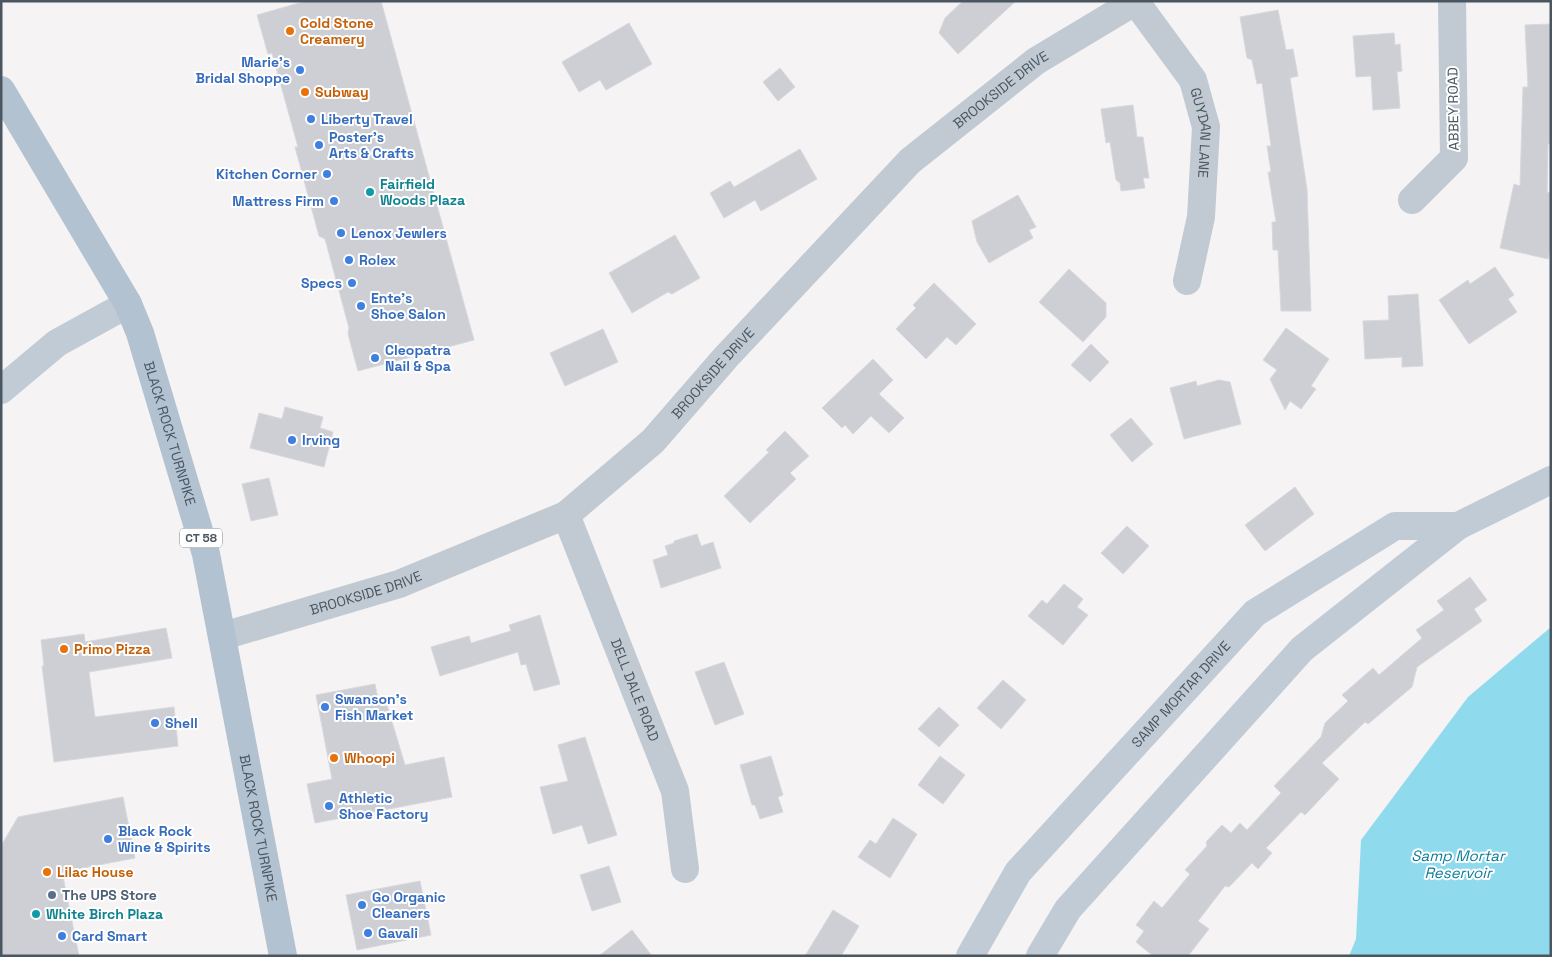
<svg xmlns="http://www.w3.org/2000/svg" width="1552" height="957" viewBox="0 0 1552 957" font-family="'Space Grotesk',sans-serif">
  <rect width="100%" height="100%" fill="#f5f3f3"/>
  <path fill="#90daee" d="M1551,627V956H1349L1356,939L1361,840L1468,697Z"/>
  <g fill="#cdcfd5" stroke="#d7d9de">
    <path d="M306,1H381L474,340L358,371L348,334L349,328L325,239L319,236L295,147H298L272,53L268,54L257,15Z"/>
    <path d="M963,1H1016L958,54L939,33L945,18Z"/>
    <path d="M1278,10L1286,50L1293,49L1298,76L1290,78L1307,189L1311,311H1281L1278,250H1273L1272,222H1276L1268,172H1271L1267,146H1271L1262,83L1257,84L1252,60L1247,58L1240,17Z"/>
    <path d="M629,23L652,64L606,90L600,80L579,92L562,62Z"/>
    <path d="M1551,24V144H1548L1547,192L1551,193V246L1548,259L1500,248L1514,184L1520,186L1523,87H1528L1525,25Z"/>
    <path d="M1394,33L1395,45L1400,44L1402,71L1397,72L1400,108L1373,110L1371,76L1356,77L1353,36Z"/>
    <path d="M780,68L795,87L778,101L763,82Z"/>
    <path d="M1133,105L1137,137H1143L1149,178H1143L1145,188L1121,191L1120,183L1116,180L1110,142L1106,143L1101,109Z"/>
    <path d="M800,149L817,179L761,211L755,200L724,218L710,193L730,181L734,187Z"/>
    <path d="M1018,195L1036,227L1029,230L1033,238L989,263L977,242L972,221Z"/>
    <path d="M675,235L700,278L672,294L668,292L632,313L609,273Z"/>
    <path d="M1495,267L1514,295L1508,299L1517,312L1469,344L1439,300L1468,280L1470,284Z"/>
    <path d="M1069,269L1106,303V317L1083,342L1039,302Z"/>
    <path d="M934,283L976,324L956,345L947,337L926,359L896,329L916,308L913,305Z"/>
    <path d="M1418,294L1423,366L1402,367V357L1365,359L1363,321L1389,320L1388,296Z"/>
    <path d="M1286,328L1329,359L1311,386L1316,389L1301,409L1290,401L1285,410L1270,379L1277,370L1263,360Z"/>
    <path d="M603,329L618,362L565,386L550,353Z"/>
    <path d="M1091,344L1109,362L1090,382L1071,365Z"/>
    <path d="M873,359L893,380L879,394L904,418L889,433L871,416L853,434L845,425L842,428L822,408Z"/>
    <path d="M1219,380L1230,382L1241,424L1184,439L1170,388L1196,381L1197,386Z"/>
    <path d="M285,407L323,417L320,428L333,432L324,467L250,448L259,413L282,419Z"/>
    <path d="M1131,418L1153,444L1132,462L1110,435Z"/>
    <path d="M785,431L809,456L790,473L796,479L750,523L724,496L769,452L766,450Z"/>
    <path d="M269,478L278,515L251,521L242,484Z"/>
    <path d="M1295,487L1314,514L1265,551L1245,525Z"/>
    <path d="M1127,526L1149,546L1123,574L1101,553Z"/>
    <path d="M697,534L701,546L713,542L721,568L661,588L653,560L668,555L665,546L674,543V541Z"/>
    <path d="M1470,577L1487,600L1474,609L1482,621L1417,667L1412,687L1368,724L1365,722L1322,763L1339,779L1305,815L1301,812L1266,848L1272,853L1258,869L1252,863L1229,887L1225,886L1198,921L1209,929L1188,956H1153L1136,942L1144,931L1136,925L1154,901L1162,908L1190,874L1185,870L1207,846L1206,842L1222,825L1231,833L1240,823L1247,830L1281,793L1274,786L1321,737L1325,723L1348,701L1342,695L1373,668L1379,675L1422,638L1416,630L1444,610L1437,601Z"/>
    <path d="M1064,584L1083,599L1077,607L1088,615L1063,645L1028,616L1042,600L1047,604Z"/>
    <path d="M540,615L560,684L534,691L526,664L521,665L518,652L440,676L431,647L469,636L471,643L511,631L509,625Z"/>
    <path d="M166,628L172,658L89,672L95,717L174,707L178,746L54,762L42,666H44L41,640L84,634L85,642Z"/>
    <path d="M724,662L744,714L715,725L695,672Z"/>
    <path d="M1003,680L1026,700L1001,729L977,708Z"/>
    <path d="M375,684L378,699L385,698L405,765L444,757L452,797L315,823L307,784L332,779L316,695Z"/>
    <path d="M939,707L959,725L939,747L918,729Z"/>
    <path d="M585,737L617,835L588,844L582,825L553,834L540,787L568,781L558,745Z"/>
    <path d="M771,756L783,795L778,797L783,812L760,819L755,805H752L740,765Z"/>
    <path d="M940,756L965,775L943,804L918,785Z"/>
    <path d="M123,797L135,858L62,872L79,956H1V846L18,817Z"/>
    <path d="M893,818L917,834L890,878L858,857L870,840L876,844Z"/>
    <path d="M609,866L621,902L592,911L580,875Z"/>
    <path d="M420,881L431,935L357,950L346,895Z"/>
    <path d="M833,910L859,926L841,956H805Z"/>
    <path d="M632,930L652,956H599Z"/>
  </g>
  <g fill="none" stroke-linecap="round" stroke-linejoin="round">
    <g stroke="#c1cad2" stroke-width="28">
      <path id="s1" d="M1135,1L1193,80L1206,127L1201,217L1187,281"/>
      <path d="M1412,200L1454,158L1452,1"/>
      <path id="s2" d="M566,515L675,791L685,869"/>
      <path id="s3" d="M223,636L399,584L566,515L653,441L726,357L910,161L1036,61L1136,1"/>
    </g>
    <g stroke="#c1cbd6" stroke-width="28">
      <path d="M1,390L57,343L128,304"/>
      <path id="s4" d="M970,956L1018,872L1255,613L1395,526H1458"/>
      <path d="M1040,956L1068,909L1302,649L1458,526L1551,480"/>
    </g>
    <path stroke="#b3c2d1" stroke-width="28" id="s5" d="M1,90L128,304L140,333L206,554L283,956"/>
  </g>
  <g fill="#e8710a" stroke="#fff" stroke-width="2">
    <circle cx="290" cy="31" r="5"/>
    <circle cx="305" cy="92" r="5"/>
    <circle cx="64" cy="649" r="5"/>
    <circle cx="334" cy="758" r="5"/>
    <circle cx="47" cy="872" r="5"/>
  </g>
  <g fill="#3f7fe0" stroke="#fff" stroke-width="2">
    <circle cx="300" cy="70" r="5"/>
    <circle cx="311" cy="119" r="5"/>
    <circle cx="319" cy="145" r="5"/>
    <circle cx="327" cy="174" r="5"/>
    <circle cx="334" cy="201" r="5"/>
    <circle cx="341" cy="233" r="5"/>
    <circle cx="349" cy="260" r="5"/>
    <circle cx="352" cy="283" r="5"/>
    <circle cx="361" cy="306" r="5"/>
    <circle cx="375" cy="358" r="5"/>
    <circle cx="292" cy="440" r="5"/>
    <circle cx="325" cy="707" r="5"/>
    <circle cx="155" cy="723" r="5"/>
    <circle cx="329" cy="806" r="5"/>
    <circle cx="108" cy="839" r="5"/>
    <circle cx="362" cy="905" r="5"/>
    <circle cx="368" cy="933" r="5"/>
    <circle cx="62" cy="936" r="5"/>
  </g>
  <g fill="#0f9aa8" stroke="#fff" stroke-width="2">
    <circle cx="370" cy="192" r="5"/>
    <circle cx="36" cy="914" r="5"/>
  </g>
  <circle fill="#5c6f8a" stroke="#fff" stroke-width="2" cx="52" cy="895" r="5"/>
  <g text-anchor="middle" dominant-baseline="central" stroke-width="4" stroke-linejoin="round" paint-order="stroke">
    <rect fill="#fff" stroke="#808990" stroke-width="1" x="180" y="528.5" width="42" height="19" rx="4"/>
    <g font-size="12" font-weight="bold" fill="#4a5661">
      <text x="201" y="538">CT 58</text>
    </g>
    <g font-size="14" font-weight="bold" fill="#c56008" stroke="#fff" text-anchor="start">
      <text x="300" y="23">Cold Stone<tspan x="300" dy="16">Creamery</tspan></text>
      <text x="315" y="92">Subway</text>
      <text x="74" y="649">Primo Pizza</text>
      <text x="344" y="758">Whoopi</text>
      <text x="57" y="872">Lilac House</text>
    </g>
    <g font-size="14" font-weight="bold" fill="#366cbe" stroke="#fff" text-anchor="start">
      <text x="290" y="62" text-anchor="end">Marie's<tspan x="290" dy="16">Bridal Shoppe</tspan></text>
      <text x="321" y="119">Liberty Travel</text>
      <text x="329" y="137">Poster's<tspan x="329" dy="16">Arts &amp; Crafts</tspan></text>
      <text x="317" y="174" text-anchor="end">Kitchen Corner</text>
      <text x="324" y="201" text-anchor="end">Mattress Firm</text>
      <text x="351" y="233">Lenox Jewlers</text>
      <text x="359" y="260">Rolex</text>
      <text x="342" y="283" text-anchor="end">Specs</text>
      <text x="371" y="298">Ente's<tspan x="371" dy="16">Shoe Salon</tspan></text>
      <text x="385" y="350">Cleopatra<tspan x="385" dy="16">Nail &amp; Spa</tspan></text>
      <text x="302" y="440">Irving</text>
      <text x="335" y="699">Swanson's<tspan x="335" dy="16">Fish Market</tspan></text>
      <text x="165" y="723">Shell</text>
      <text x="339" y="798">Athletic<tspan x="339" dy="16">Shoe Factory</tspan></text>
      <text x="118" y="831">Black Rock<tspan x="118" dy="16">Wine &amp; Spirits</tspan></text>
      <text x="372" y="897">Go Organic<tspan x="372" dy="16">Cleaners</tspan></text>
      <text x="378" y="933">Gavali</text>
      <text x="72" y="936">Card Smart</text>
    </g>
    <g font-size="14" fill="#4a5661" stroke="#fff">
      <text stroke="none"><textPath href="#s3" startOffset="974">BROOKSIDE DRIVE</textPath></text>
      <text transform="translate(1453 109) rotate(-91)">ABBEY ROAD</text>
      <text stroke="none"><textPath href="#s1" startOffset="152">GUYDAN LANE</textPath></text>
      <text stroke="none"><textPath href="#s3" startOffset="569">BROOKSIDE DRIVE</textPath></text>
      <text stroke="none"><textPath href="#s5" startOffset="385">BLACK ROCK TURNPIKE</textPath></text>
      <text stroke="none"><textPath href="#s3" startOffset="149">BROOKSIDE DRIVE</textPath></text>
      <text stroke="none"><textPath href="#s2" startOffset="188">DELL DALE ROAD</textPath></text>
      <text stroke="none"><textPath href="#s4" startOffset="338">SAMP MORTAR DRIVE</textPath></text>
      <text stroke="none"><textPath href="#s5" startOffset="790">BLACK ROCK TURNPIKE</textPath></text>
    </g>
    <g font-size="14" font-weight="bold" fill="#0d838f" stroke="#fff" text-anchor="start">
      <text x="380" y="184">Fairfield<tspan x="380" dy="16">Woods Plaza</tspan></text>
      <text x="46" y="914">White Birch Plaza</text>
    </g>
    <g font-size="14" font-weight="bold" fill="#4e5e75" stroke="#fff" text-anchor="start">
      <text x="62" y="895">The UPS Store</text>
    </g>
    <g font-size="15" font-style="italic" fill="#0c7c9b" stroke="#fff">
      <text x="1458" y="855">Samp Mortar<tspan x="1458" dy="17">Reservoir</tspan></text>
    </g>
  </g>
  <rect width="1552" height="957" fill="none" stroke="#4a5661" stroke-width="5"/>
</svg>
